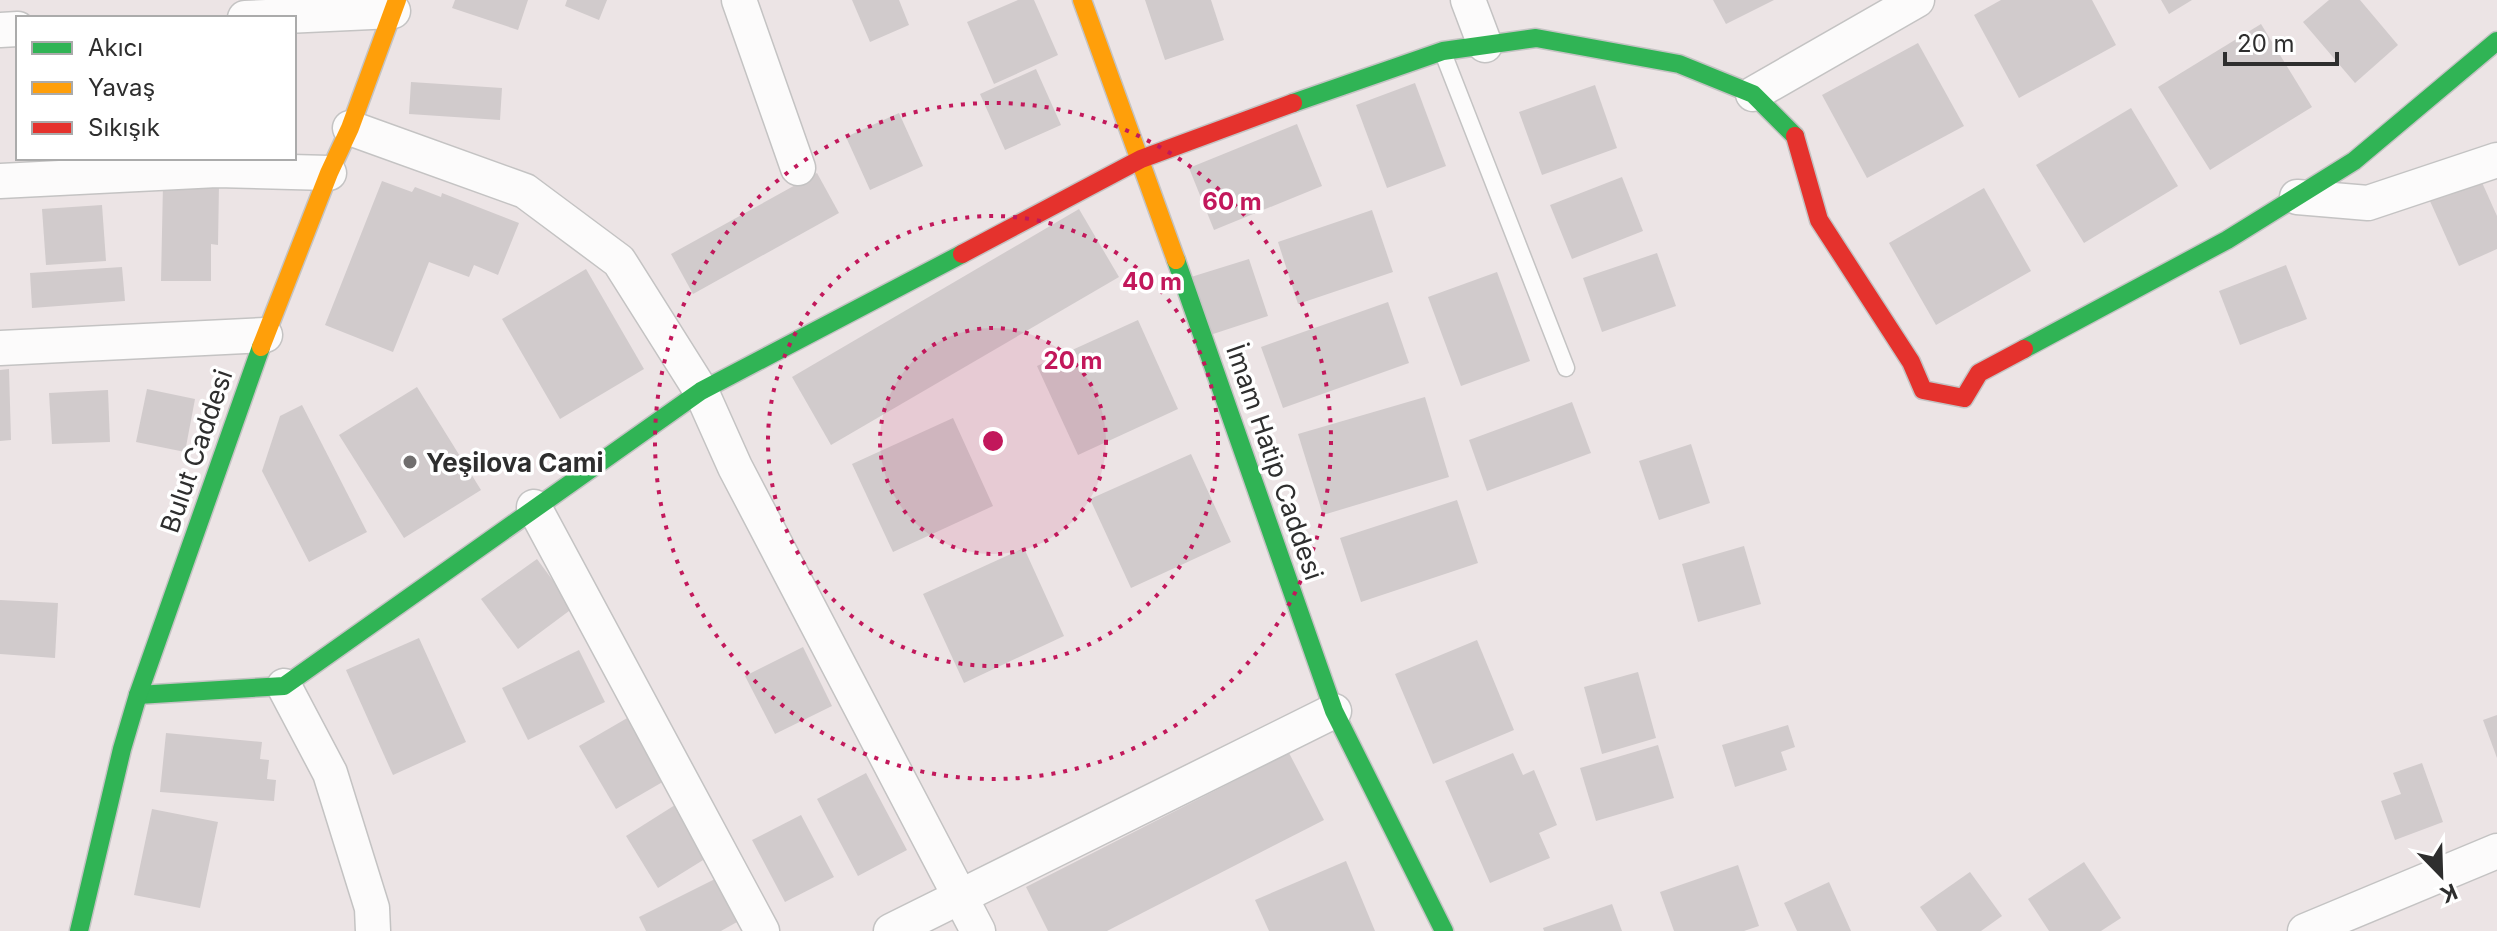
<svg xmlns="http://www.w3.org/2000/svg" width="2497" height="931" viewBox="0 0 2497 931" font-family="Inter,sans-serif">
  <rect width="100%" height="100%" fill="#ece4e5"/>
  <g fill="#d1cbcc">
    <path d="M455,0H528L518,30L452,8Z"/>
    <path d="M567,0H607L599,20L565,6Z"/>
    <path d="M852,0H899L909,25L870,42Z"/>
    <path d="M1018,0H1034L1058,55L994,84L967,22Z"/>
    <path d="M1145,0H1211L1224,40L1165,60Z"/>
    <path d="M1713,0H1774L1726,24Z"/>
    <path d="M2001,0H2092L2116,45L2019,98L1974,15Z"/>
    <path d="M2161,0H2192L2169,14Z"/>
    <path d="M2329,0H2360L2398,45L2355,83L2303,22Z"/>
    <path d="M2261,24L2312,107L2210,170L2158,87Z"/>
    <path d="M1918,43L1964,126L1867,178L1822,95Z"/>
    <path d="M1036,69L1061,125L1005,150L980,94Z"/>
    <path d="M411,82L502,88L500,120L409,114Z"/>
    <path d="M1415,83L1446,166L1387,188L1356,105Z"/>
    <path d="M1595,85L1617,148L1542,175L1519,112Z"/>
    <path d="M2131,108L2178,186L2084,243L2036,165Z"/>
    <path d="M899,113L923,166L870,190L846,137Z"/>
    <path d="M1297,124L1322,186L1214,230L1189,168Z"/>
    <path d="M817,173L839,213L693,294L671,254Z"/>
    <path d="M1622,177L1643,231L1572,259L1550,205Z"/>
    <path d="M2480,178L2497,216V249L2459,266L2430,201Z"/>
    <path d="M382,181L412,192L415,187L441,197L442,193L519,223L498,275L474,265L469,277L429,262L393,352L325,325Z"/>
    <path d="M163,184H219L218,245L211,244V281H161Z"/>
    <path d="M1984,188L2031,271L1936,325L1889,243Z"/>
    <path d="M102,205L106,261L46,265L42,209Z"/>
    <path d="M1079,209L1119,277L831,445L792,377Z"/>
    <path d="M1372,210L1393,272L1298,304L1278,242Z"/>
    <path d="M1657,253L1676,306L1602,332L1583,278Z"/>
    <path d="M1249,259L1268,316L1210,335L1191,277Z"/>
    <path d="M2286,265L2307,319L2240,345L2219,291Z"/>
    <path d="M122,267L125,301L32,308L30,273Z"/>
    <path d="M586,269L644,369L560,419L502,319Z"/>
    <path d="M1497,272L1530,361L1461,386L1428,297Z"/>
    <path d="M1388,302L1409,363L1283,408L1261,347Z"/>
    <path d="M1138,320L1178,409L1078,455L1037,366Z"/>
    <path d="M9,369L11,440L0,441V370Z"/>
    <path d="M417,387L481,490L404,538L339,435Z"/>
    <path d="M147,389L195,399L185,452L136,442Z"/>
    <path d="M108,390L110,442L52,444L49,393Z"/>
    <path d="M1425,397L1449,477L1323,515L1298,434Z"/>
    <path d="M1572,402L1591,453L1487,491L1469,440Z"/>
    <path d="M302,405L367,532L309,562L262,471L280,416Z"/>
    <path d="M953,418L993,506L893,552L852,464Z"/>
    <path d="M1691,444L1710,503L1659,520L1639,461Z"/>
    <path d="M1191,454L1231,542L1131,588L1090,499Z"/>
    <path d="M1457,500L1478,563L1361,602L1340,538Z"/>
    <path d="M1744,546L1761,604L1698,622L1682,564Z"/>
    <path d="M1024,548L1064,636L964,683L923,594Z"/>
    <path d="M537,559L573,608L518,649L481,599Z"/>
    <path d="M0,600L58,603L55,658L0,654Z"/>
    <path d="M419,638L466,742L393,775L346,670Z"/>
    <path d="M1477,640L1514,730L1433,764L1395,674Z"/>
    <path d="M803,647L832,706L775,734L745,676Z"/>
    <path d="M579,650L605,702L528,740L502,688Z"/>
    <path d="M1638,672L1656,738L1602,754L1584,687Z"/>
    <path d="M2497,715V758L2483,720Z"/>
    <path d="M629,717L666,780L616,809L579,746Z"/>
    <path d="M1788,725L1795,747L1781,752L1787,770L1735,787L1722,745Z"/>
    <path d="M166,733L262,742L260,759L269,760L267,779L276,780L274,801L160,792Z"/>
    <path d="M1658,745L1674,798L1596,821L1580,768Z"/>
    <path d="M1289,753L1324,820L1107,931H1048L1026,887Z"/>
    <path d="M1513,753L1523,775L1534,770L1557,825L1539,833L1550,858L1490,883L1445,781Z"/>
    <path d="M2422,763L2443,822L2395,840L2381,801L2401,794L2393,773Z"/>
    <path d="M866,773L907,850L858,876L817,799Z"/>
    <path d="M675,805L708,857L658,888L626,836Z"/>
    <path d="M152,809L218,822L200,908L134,895Z"/>
    <path d="M801,815L834,877L785,902L752,840Z"/>
    <path d="M1346,861L1375,931H1269L1255,900Z"/>
    <path d="M2084,862L2121,918L2101,931H2049L2028,899Z"/>
    <path d="M1738,865L1759,926L1744,931H1674L1660,892Z"/>
    <path d="M1970,872L2002,916L1981,931H1937L1920,907Z"/>
    <path d="M715,879L737,922L721,931H646L639,917Z"/>
    <path d="M1829,882L1851,931H1797L1784,903Z"/>
    <path d="M1612,904L1622,931H1544L1543,928Z"/>
  </g>
  <g fill="none" stroke-linecap="round" stroke-linejoin="round">
    <g stroke="#c4c3c3" stroke-width="19">
      <path id="lane" d="M1443,53L1566,368"/>
    </g>
    <g stroke="#c4c3c3" stroke-width="37">
      <g id="street">
        <path d="M739,0L798,168"/>
        <path d="M1468,0L1485,45"/>
        <path d="M245,18L393,11"/>
        <path d="M0,30L18,29"/>
        <path d="M1753,94L1917,0"/>
        <path d="M350,128L525,191L619,261L701,391L735,467L978,931"/>
        <path d="M0,181L217,170L329,173"/>
        <path d="M2297,197L2368,203L2497,160"/>
        <path d="M0,348L265,335"/>
        <path d="M534,507L762,931"/>
        <path d="M284,686L330,773L372,908L373,931"/>
        <path d="M891,931L1334,711"/>
        <path d="M2305,931L2497,851"/>
      </g>
    </g>
    <g stroke="#c4c3c3" stroke-width="21">
      <g id="fast">
        <path d="M1293,103L1443,51L1536,38L1679,64L1753,94L1795,136"/>
        <path d="M1176,260L1334,711L1444,931"/>
        <path d="M2024,349L2227,240L2354,161L2497,41"/>
        <path d="M138,695L284,686L701,391L962,254"/>
        <path d="M79,931L122,749L138,695L261,347"/>
      </g>
    </g>
    <g stroke="#c4c3c3" stroke-width="21">
      <g id="slow">
        <path d="M1082,0L1176,260"/>
        <path d="M261,347L329,173L350,128L397,0"/>
      </g>
    </g>
    <g stroke="#c4c3c3" stroke-width="21">
      <g id="jam">
        <path d="M1795,136L1819,220L1911,362L1923,390L1964,398L1979,373L2024,349"/>
        <path d="M962,254L1141,159L1293,103"/>
      </g>
    </g>
    <use href="#lane" stroke="#fcfbfb" stroke-width="16"/>
    <use href="#street" stroke="#fcfbfb" stroke-width="34"/>
    <use href="#fast" stroke="#30b455" stroke-width="18"/>
    <use href="#slow" stroke="#ff9f0a" stroke-width="18"/>
    <use href="#jam" stroke="#e5322d" stroke-width="18"/>
  </g>
  <circle cx="993" cy="441" r="113" fill="#c2185b" fill-opacity=".12"/>
  <g fill="none" stroke="#c2185b" stroke-width="4" stroke-dasharray="4 8">
    <circle cx="993" cy="441" r="113"/>
    <circle cx="993" cy="441" r="225"/>
    <circle cx="993" cy="441" r="338"/>
  </g>
  <circle fill="#706e6e" stroke="#fff" stroke-width="3" cx="410" cy="462" r="8"/>
  <g text-anchor="middle" dominant-baseline="central" stroke-width="7" stroke-linejoin="round" paint-order="stroke">
    <g font-size="26" fill="#2e2e2e" stroke="#fff">
      <text transform="translate(196 451) rotate(-71)">Bulut Caddesi</text>
      <text transform="translate(1275 462) rotate(71)">İmam Hatip Caddesi</text>
    </g>
    <g font-size="26" font-weight="bold" fill="#2e2e2e" stroke="#fff" text-anchor="start">
      <text x="426" y="462">Yeşilova Cami</text>
    </g>
  </g>
  <circle cx="993" cy="441" r="12" fill="#c2185b" stroke="#fff" stroke-width="4"/>
  <g font-size="24" text-anchor="middle" font-weight="bold" fill="#c2185b" stroke="#fff" stroke-width="7" stroke-linejoin="round" paint-order="stroke">
    <text x="1232" y="210">60 m</text>
    <text x="1152" y="290">40 m</text>
    <text x="1073" y="369">20 m</text>
  </g>
  <rect x="16" y="16" width="280" height="144" fill="#ffffff" stroke="#ababab" stroke-width="2"/>
  <rect x="32" y="42" width="40" height="12" fill="#30b455" stroke="#ababab" stroke-width="2"/>
  <text x="88" y="56" font-size="24" fill="#2e2e2e">Akıcı</text>
  <rect x="32" y="82" width="40" height="12" fill="#ff9f0a" stroke="#ababab" stroke-width="2"/>
  <text x="88" y="96" font-size="24" fill="#2e2e2e">Yavaş</text>
  <rect x="32" y="122" width="40" height="12" fill="#e5322d" stroke="#ababab" stroke-width="2"/>
  <text x="88" y="136" font-size="24" fill="#2e2e2e">Sıkışık</text>
  <g transform="translate(2441 875) rotate(157)" stroke="#ffffff" stroke-width="6" paint-order="stroke">
  <path d="M0-6L14 30L0 20L-14 30Z" fill="#2e2e2e"/>
  <text y="-12" font-size="22" font-weight="bold" text-anchor="middle" fill="#2e2e2e">K</text>
  </g>
  <path d="M2225 52v12h112v-12" fill="none" stroke="#2e2e2e" stroke-width="4"/>
  <text x="2237" y="52" font-size="24" fill="#2e2e2e" stroke="#ffffff" stroke-width="6" paint-order="stroke">20 m</text>
</svg>
